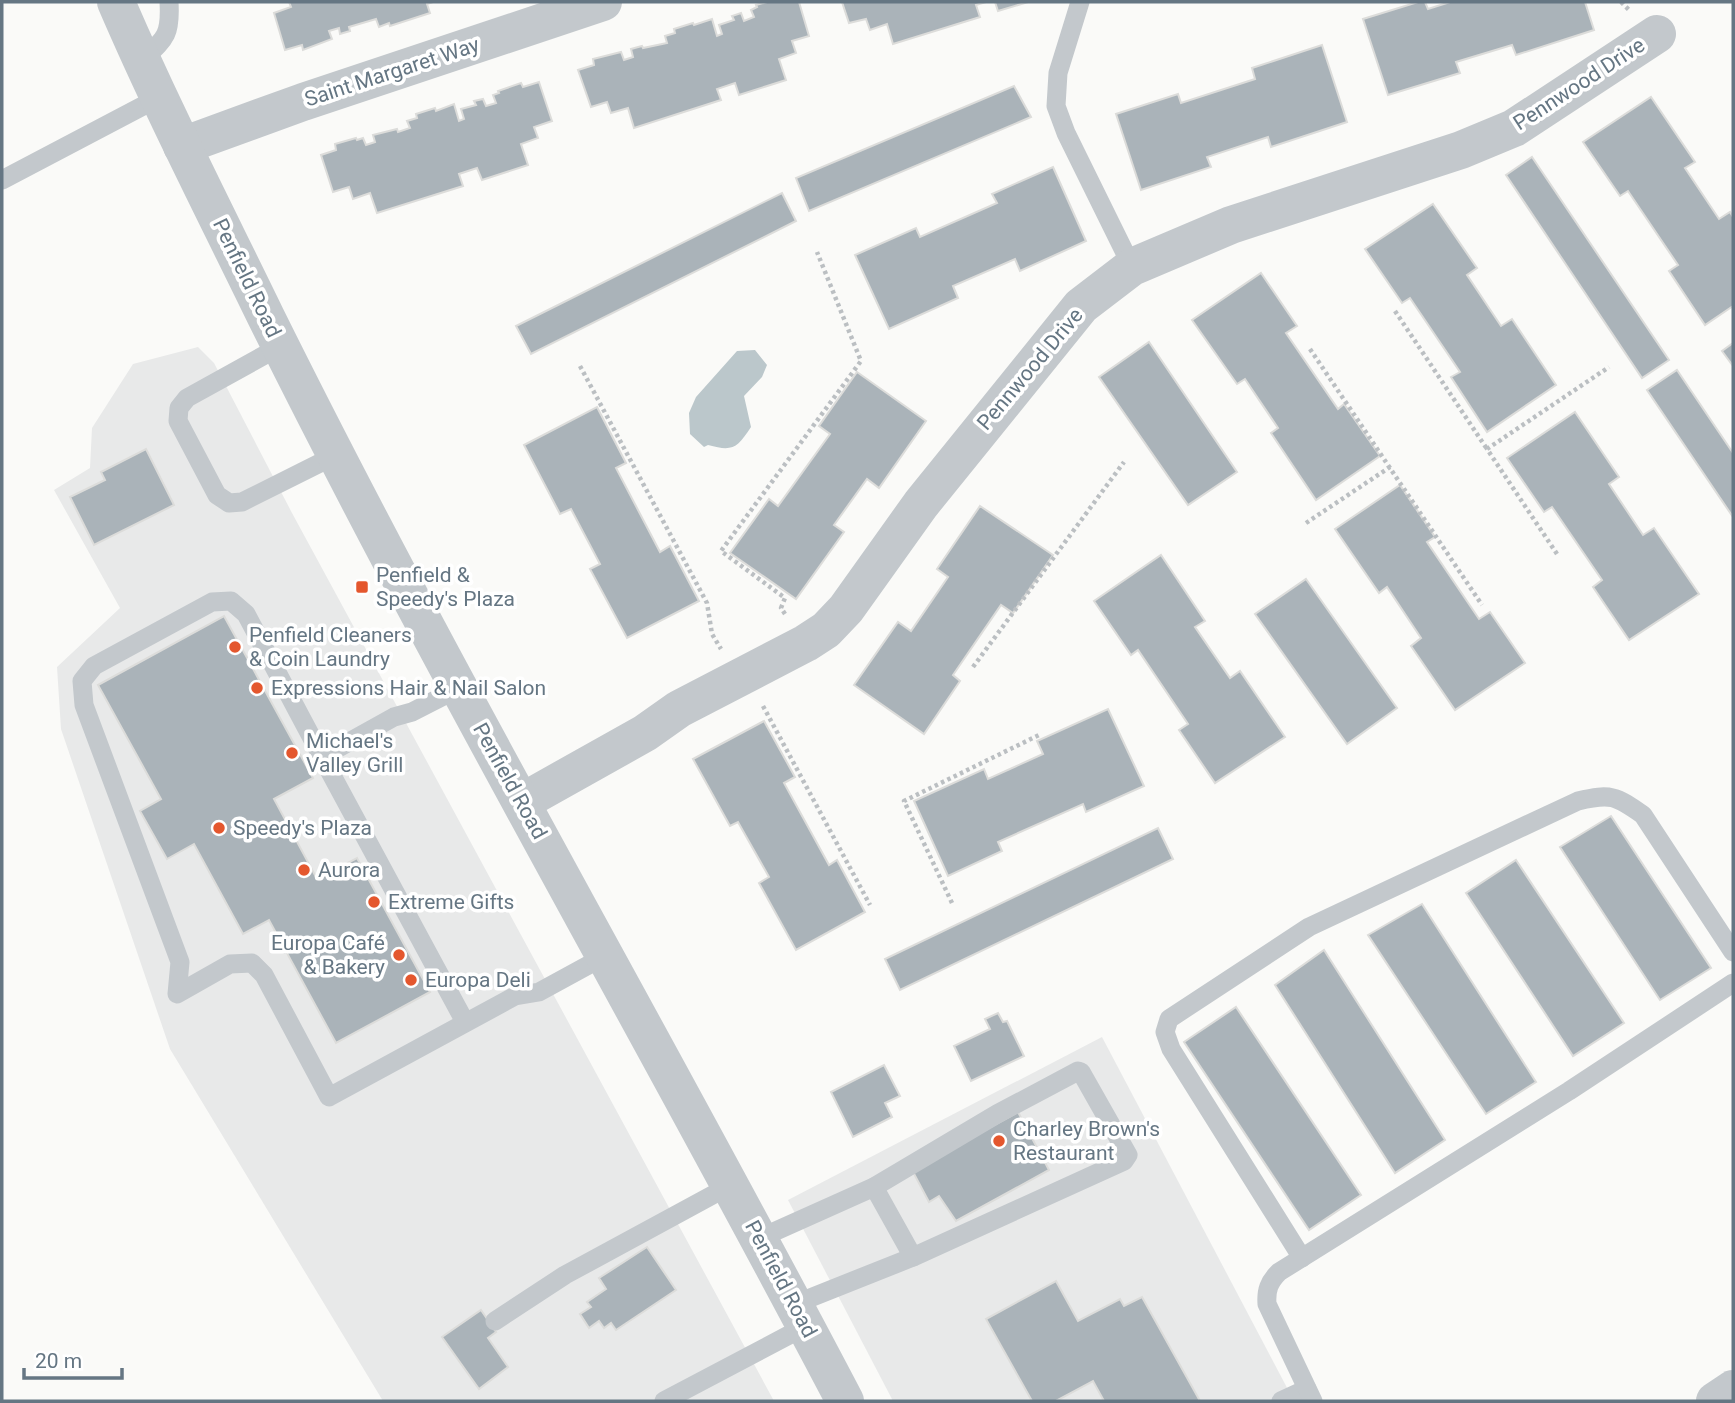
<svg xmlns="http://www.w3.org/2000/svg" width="1735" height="1403" viewBox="0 0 1735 1403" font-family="Roboto,sans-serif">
  <rect width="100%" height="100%" fill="#fafaf8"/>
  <g fill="#e8e9e9">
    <path d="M198,347L214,363L292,513L774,1401H383L170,1049L61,729L57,667L120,608L54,490L90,468L92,428L133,364Z"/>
    <path d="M1102,1037L1294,1401H893L788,1200Z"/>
  </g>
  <path fill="#bbc7cb" d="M755,350L767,365L762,377L744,396L751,427C737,448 733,452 708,445L704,447L690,434L689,413L696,397L737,351Z"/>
  <g fill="#aab3b9" stroke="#dcdcda" stroke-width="2">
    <path d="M289,2H433L427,4L430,13L390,26L389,23L379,27L376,19L349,27L350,31L340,34L339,28L329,31L332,39L303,50L302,45L285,50L274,13L291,7Z"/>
    <path d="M767,2H799L809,36L792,41L796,53L779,59L786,80L739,95L735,83L717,89L721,100L634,128L628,108L611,113L607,102L591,107L578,70L594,65L593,59L621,52L624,60L633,57L631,49L642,46L643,48L667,43L665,36L675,33L674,29L693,23L694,25L712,19L717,36L722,34L719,25L734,20L732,16L741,13L744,21L754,17L751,10L757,7L756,5Z"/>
    <path d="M842,2H986L976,5L980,17L893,44L887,24L870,30L866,19L849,23Z"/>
    <path d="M995,2H1028L998,11Z"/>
    <path d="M1418,2H1425L1428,9L1450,2H1585L1594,30L1516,55L1512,45L1456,62L1460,73L1388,95L1363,19Z"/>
    <path d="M1322,45L1347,122L1271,147L1268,137L1207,157L1211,167L1141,190L1116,114L1178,94L1181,103L1255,79L1252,68Z"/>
    <path d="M539,82L552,121L534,127L538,138L521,144L528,165L482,180L477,168L459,174L463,186L377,213L370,193L353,199L349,187L333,192L321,155L336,150L335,144L356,138L357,140L363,138L366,145L375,142L373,135L397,129L398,132L410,128L407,121L417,118L416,114L435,108L436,111L454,104L459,121L464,119L461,109L476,105L474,101L483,99L486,106L496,103L493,95L499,93L498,91L521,83L523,87Z"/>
    <path d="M1014,86L1031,117L809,211L796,178Z"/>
    <path d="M1651,97L1695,162L1685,168L1719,219L1730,212L1733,217V306L1705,325L1669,271L1678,265L1628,191L1620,196L1583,142Z"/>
    <path d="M1532,157L1669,360L1642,378L1506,175Z"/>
    <path d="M1053,167L1086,241L1020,271L1015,259L953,286L958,298L889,329L855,255L916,228L920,237L997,203L992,194Z"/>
    <path d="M782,193L796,221L531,354L516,326Z"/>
    <path d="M1433,204L1477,268L1467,275L1501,326L1512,319L1556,385L1487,432L1451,377L1460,372L1410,298L1402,303L1365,249Z"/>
    <path d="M1261,273L1297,326L1286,333L1338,409L1344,404L1380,456L1316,500L1271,433L1278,428L1245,379L1237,384L1192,320Z"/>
    <path d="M1149,342L1237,472L1188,505L1099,377Z"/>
    <path d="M1733,343V366L1722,351Z"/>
    <path d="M1677,370L1733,453V517L1647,390Z"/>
    <path d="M857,372L926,421L879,488L867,479L834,525L844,532L796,599L730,553L769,499L778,506L830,434L819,426Z"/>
    <path d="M597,407L626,463L616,468L660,552L670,546L699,601L627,638L590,569L600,564L571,509L560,514L524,445Z"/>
    <path d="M1575,412L1619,477L1609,484L1643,535L1654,528L1699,594L1629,640L1593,587L1602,580L1552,507L1544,512L1507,458Z"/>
    <path d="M146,449L174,505L94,545L70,497L105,480L101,472Z"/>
    <path d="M1400,485L1435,537L1427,542L1479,619L1490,612L1525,663L1455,710L1411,646L1421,638L1387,587L1379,593L1335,529Z"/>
    <path d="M980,506L1053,555L1013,613L1001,605L953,675L960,681L924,734L854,685L898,622L911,631L948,577L937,569Z"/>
    <path d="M1161,555L1205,621L1195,627L1230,678L1240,671L1285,737L1215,783L1179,730L1188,724L1138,650L1131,655L1094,601Z"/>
    <path d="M1306,579L1397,708L1347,744L1255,614Z"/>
    <path d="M224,616L313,778L274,799L317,879L357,858L430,992L336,1043L269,920L243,934L194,844L167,859L140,811L161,799L98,685Z"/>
    <path d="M1108,709L1144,786L1086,812L1083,804L998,842L1002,851L948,876L914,801L984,769L988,779L1043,754L1037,741Z"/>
    <path d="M764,721L795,777L784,783L829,865L837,860L865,912L796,950L759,883L769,877L738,822L730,826L693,759Z"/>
    <path d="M1611,816L1711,968L1660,1000L1560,847Z"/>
    <path d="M1158,828L1173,859L900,990L885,959Z"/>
    <path d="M1516,860L1624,1023L1573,1056L1466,893Z"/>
    <path d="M1422,904L1536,1082L1486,1114L1368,935Z"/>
    <path d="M1324,950L1445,1140L1395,1173L1275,985Z"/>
    <path d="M1236,1007L1361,1195L1309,1230L1184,1042Z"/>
    <path d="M998,1013L1003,1022L1007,1021L1024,1056L971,1081L954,1046L990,1029L985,1019Z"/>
    <path d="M884,1065L900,1096L885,1103L892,1117L853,1137L831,1092Z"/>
    <path d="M1018,1112L1049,1170L956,1221L939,1196L929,1202L912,1170Z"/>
    <path d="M647,1247L676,1290L616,1330L611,1323L604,1328L599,1321L589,1328L580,1314L591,1307L587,1302L606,1289L599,1278Z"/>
    <path d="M1056,1281L1078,1321L1120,1299L1124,1306L1142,1297L1200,1401H1104L1093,1381L1056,1401H1032L986,1319Z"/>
    <path d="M481,1310L496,1332L488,1338L508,1367L479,1389L442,1337Z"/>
  </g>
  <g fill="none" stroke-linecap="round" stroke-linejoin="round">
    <g stroke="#bbbfc2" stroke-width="4.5" stroke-dasharray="3.5 3.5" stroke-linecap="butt">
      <path d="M1621,2L1630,11"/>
      <path d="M1395,311L1487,449"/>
      <path d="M1310,349L1482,605"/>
      <path d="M580,366L707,603L712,634L721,649"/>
      <path d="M1306,523L1390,467"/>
      <path d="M1557,554L1487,449L1609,367"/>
      <path d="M785,614L781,608L785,598L721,551L861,361L817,252"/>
      <path d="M973,667L1124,462"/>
      <path d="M763,706L870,905"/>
      <path d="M952,903L904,801L1039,735"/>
    </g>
    <g stroke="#c3c8cc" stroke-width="19">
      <path d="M1080,2L1058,73L1056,106L1066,133L1132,267"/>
      <path d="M141,61C165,39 171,36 169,2"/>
      <path d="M2,180L158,98"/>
      <path d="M281,346L187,398L179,408L178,421L217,495L229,503L242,502L336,455"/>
      <path d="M459,688L412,712L394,717L322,757L246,614L231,601L212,602L94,666L82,681L84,705L180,962L177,994L230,964L252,963L264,975L329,1097L515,996L539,992L605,956"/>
      <path d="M322,757L465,1022"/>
      <path d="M874,1187L913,1257"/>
      <path d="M760,1238L874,1187L997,1114L1078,1071L1081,1072L1128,1155L1124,1161L913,1257L795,1304"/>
      <path d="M1302,1258L1171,1049L1165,1032L1169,1019L1309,927L1578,801C1611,793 1616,796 1643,815L1733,952"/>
      <path d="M495,1321L565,1275L731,1185"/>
      <path d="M664,1401L806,1326"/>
      <path d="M1281,1401L1307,1389"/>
      <path d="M1313,1401L1267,1304C1266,1290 1269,1282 1279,1272L1569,1091L1733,983"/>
    </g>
    <g stroke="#c3c8cc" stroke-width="38">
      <path d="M182,146L303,102L603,2"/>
      <path d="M522,802L645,733L679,709L806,643L826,630L846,609L921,504L1081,306L1132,267L1231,225L1461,150L1514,128L1657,34"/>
      <path d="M1715,1401L1733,1389"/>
    </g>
    <path stroke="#c3c8cc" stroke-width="38" d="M116,2C162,109 215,212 266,317C448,684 655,1038 845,1401"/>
  </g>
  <g fill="#e4572e" stroke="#fff" stroke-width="2.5">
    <rect x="355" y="580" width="14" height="14" rx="3.5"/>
    <circle cx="235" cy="647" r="7"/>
    <circle cx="257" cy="688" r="7"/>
    <circle cx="292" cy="753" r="7"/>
    <circle cx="219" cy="828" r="7"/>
    <circle cx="304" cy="870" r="7"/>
    <circle cx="374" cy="902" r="7"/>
    <circle cx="399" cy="955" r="7"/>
    <circle cx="411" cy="980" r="7"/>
    <circle cx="999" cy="1141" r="7"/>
  </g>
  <g text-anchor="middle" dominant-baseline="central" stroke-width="7" stroke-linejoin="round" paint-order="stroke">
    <g font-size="21" fill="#657683" stroke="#fff">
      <text transform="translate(392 72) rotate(-18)">Saint Margaret Way</text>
      <text transform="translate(1579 84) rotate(-33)">Pennwood Drive</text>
      <text transform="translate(247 278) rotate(64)">Penfield Road</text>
      <text transform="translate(1030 369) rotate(-50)">Pennwood Drive</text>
      <text transform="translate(510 781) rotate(61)">Penfield Road</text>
      <text transform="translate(781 1279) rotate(62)">Penfield Road</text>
    </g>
    <g font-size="21" fill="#657683" stroke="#fff" text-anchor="start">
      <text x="376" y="575">Penfield &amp;<tspan x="376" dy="24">Speedy's Plaza</tspan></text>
      <text x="249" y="635">Penfield Cleaners<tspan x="249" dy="24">&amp; Coin Laundry</tspan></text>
      <text x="271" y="688">Expressions Hair &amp; Nail Salon</text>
      <text x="306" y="741">Michael's<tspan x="306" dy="24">Valley Grill</tspan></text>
      <text x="233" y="828">Speedy's Plaza</text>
      <text x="318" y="870">Aurora</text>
      <text x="388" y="902">Extreme Gifts</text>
      <text x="385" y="943" text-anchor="end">Europa Café<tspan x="385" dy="24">&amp; Bakery</tspan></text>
      <text x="425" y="980">Europa Deli</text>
      <text x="1013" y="1129">Charley Brown's<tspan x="1013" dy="24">Restaurant</tspan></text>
    </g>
  </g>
  <rect width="1735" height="1403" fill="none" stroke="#657683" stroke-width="7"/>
  <path d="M24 1368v10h98v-10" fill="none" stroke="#657683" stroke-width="3.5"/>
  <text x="35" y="1368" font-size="21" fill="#657683" stroke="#ffffff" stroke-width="5" paint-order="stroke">20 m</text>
</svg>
